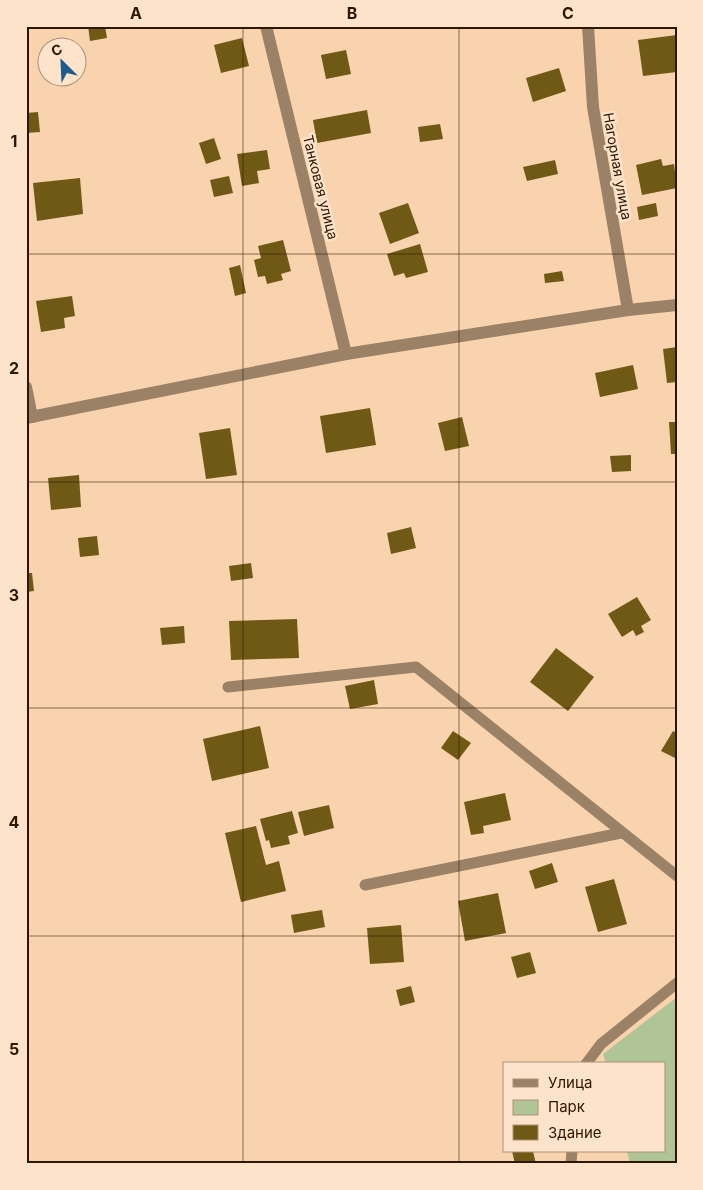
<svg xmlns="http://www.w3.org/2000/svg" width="703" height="1190" viewBox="0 0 703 1190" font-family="Inter,sans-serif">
  <rect width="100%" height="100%" fill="#f8d3ad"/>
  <path fill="#afc596" d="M677,997V1164H630L627,1151H664V1064H606L603,1054Z"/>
  <g fill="#705815">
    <path d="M88,26H105L107,38L90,41Z"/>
    <path d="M677,35V72L643,76L638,40Z"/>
    <path d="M242,38L249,66L221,73L214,45Z"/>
    <path d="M346,50L351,74L326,79L321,55Z"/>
    <path d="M559,68L566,91L533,102L526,78Z"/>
    <path d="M367,110L371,133L317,143L313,120Z"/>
    <path d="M38,112L40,132L26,133V113Z"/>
    <path d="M440,124L443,139L420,142L418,127Z"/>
    <path d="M214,138L221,159L206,164L199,143Z"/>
    <path d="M267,150L270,169L257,171L259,183L242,186L237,154Z"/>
    <path d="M661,159L663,166L674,164L677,188L642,195L636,165Z"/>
    <path d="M555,160L558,174L527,181L523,167Z"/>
    <path d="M229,176L233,193L214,197L210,180Z"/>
    <path d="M80,178L83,214L37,221L33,183Z"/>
    <path d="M408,203L419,233L390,244L379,213Z"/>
    <path d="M656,203L658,216L639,220L637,207Z"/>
    <path d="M283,240L291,271L281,274L283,280L267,284L265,276L258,277L254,260L261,258L258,246Z"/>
    <path d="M420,244L428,272L406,278L404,273L394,276L387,254Z"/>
    <path d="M240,265L246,293L235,296L229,268Z"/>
    <path d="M562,271L564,281L545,283L544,274Z"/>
    <path d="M72,296L75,316L64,318L65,328L41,332L36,301Z"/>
    <path d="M677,347V382L667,383L663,349Z"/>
    <path d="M633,365L638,389L600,397L595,373Z"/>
    <path d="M370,408L376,445L326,453L320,416Z"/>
    <path d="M462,417L469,446L445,451L438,423Z"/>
    <path d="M669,422H677V454H671Z"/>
    <path d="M230,428L237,475L206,479L199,433Z"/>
    <path d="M631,455V471L612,472L610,456Z"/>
    <path d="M79,475L81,507L51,510L48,478Z"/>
    <path d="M411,527L416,548L391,554L387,533Z"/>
    <path d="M97,536L99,555L80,557L78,538Z"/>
    <path d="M251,563L253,578L231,581L229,566Z"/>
    <path d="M26,573H32L34,591L26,592Z"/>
    <path d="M637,597L651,620L641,626L644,632L636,636L633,630L622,637L608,614Z"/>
    <path d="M297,619L299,658L231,660L229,621Z"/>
    <path d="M184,626L185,643L162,645L160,628Z"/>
    <path d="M556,648L594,677L568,711L530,682Z"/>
    <path d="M374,680L378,704L350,709L345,686Z"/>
    <path d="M260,726L269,768L212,781L203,739Z"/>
    <path d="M453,731L471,743L458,760L441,748Z"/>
    <path d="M673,731L677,733V759L661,751Z"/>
    <path d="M505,793L511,820L483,826L484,833L471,835L464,802Z"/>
    <path d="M329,805L334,828L304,836L298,812Z"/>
    <path d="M292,811L298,833L288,836L290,844L271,848L269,840L266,841L260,819Z"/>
    <path d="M256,826L266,865L279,861L286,891L241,902L225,833Z"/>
    <path d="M552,863L558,882L535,889L529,871Z"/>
    <path d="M614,879L627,924L598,932L585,887Z"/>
    <path d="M498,893L506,933L465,941L458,901Z"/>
    <path d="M322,910L325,927L294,933L291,915Z"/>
    <path d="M401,925L404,962L370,964L367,928Z"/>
    <path d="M530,952L536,973L517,978L511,957Z"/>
    <path d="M411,986L415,1002L400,1006L396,990Z"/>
    <path d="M512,1151H533L536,1164H515Z"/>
  </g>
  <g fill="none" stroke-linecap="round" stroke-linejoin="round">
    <g stroke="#9b8267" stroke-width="11">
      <path d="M228,687L416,667L677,876"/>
      <path d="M365,885L621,833"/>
      <path d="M586,1064L601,1044L677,983"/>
      <path d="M571,1164L572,1151"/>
    </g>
    <g stroke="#9b8267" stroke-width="12">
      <path d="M266,26L346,354"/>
      <path d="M588,26L593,107L628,310"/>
      <path d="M26,387L32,417"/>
      <path d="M26,418L346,354L628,310L677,305"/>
    </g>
  </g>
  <path fill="none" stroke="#2d1700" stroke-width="1" stroke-opacity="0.55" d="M243,26V1164M459,26V1164M26,254H677M26,482H677M26,708H677M26,936H677"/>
  <g text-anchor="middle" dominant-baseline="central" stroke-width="5" stroke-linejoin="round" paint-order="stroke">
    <g font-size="14" fill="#2d1700" stroke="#fce3c9">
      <text transform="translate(618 166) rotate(80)">Нагорная улица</text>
      <text transform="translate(321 187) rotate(76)">Танковая улица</text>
    </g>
  </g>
  <rect width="703" height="1190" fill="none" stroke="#fce3c9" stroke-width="55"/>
  <rect x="503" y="1062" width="162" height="90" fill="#fce3c9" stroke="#a99179"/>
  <rect x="513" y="1079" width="25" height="8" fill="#9b8267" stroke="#a99179"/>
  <text x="548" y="1088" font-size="15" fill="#2d1700">Улица</text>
  <rect x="513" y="1100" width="25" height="15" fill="#afc596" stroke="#a99179"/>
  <text x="548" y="1112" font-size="15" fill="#2d1700">Парк</text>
  <rect x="513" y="1125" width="25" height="15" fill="#705815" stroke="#a99179"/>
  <text x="548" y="1138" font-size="15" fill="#2d1700">Здание</text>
  <g transform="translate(62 62) rotate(336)"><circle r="24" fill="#fce3c9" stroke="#a99179"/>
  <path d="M0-4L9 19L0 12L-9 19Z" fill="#1b5b90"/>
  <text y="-8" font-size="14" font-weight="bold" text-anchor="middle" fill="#2d1700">С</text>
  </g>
  <rect x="28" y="28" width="648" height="1134" fill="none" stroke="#2d1700" stroke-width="2"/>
  <g font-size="16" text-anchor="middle" font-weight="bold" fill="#2d1700">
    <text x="136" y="19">A</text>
    <text x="352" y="19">B</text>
    <text x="568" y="19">C</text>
    <text x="14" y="147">1</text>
    <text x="14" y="374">2</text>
    <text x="14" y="601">3</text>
    <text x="14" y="828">4</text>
    <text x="14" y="1055">5</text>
  </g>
</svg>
